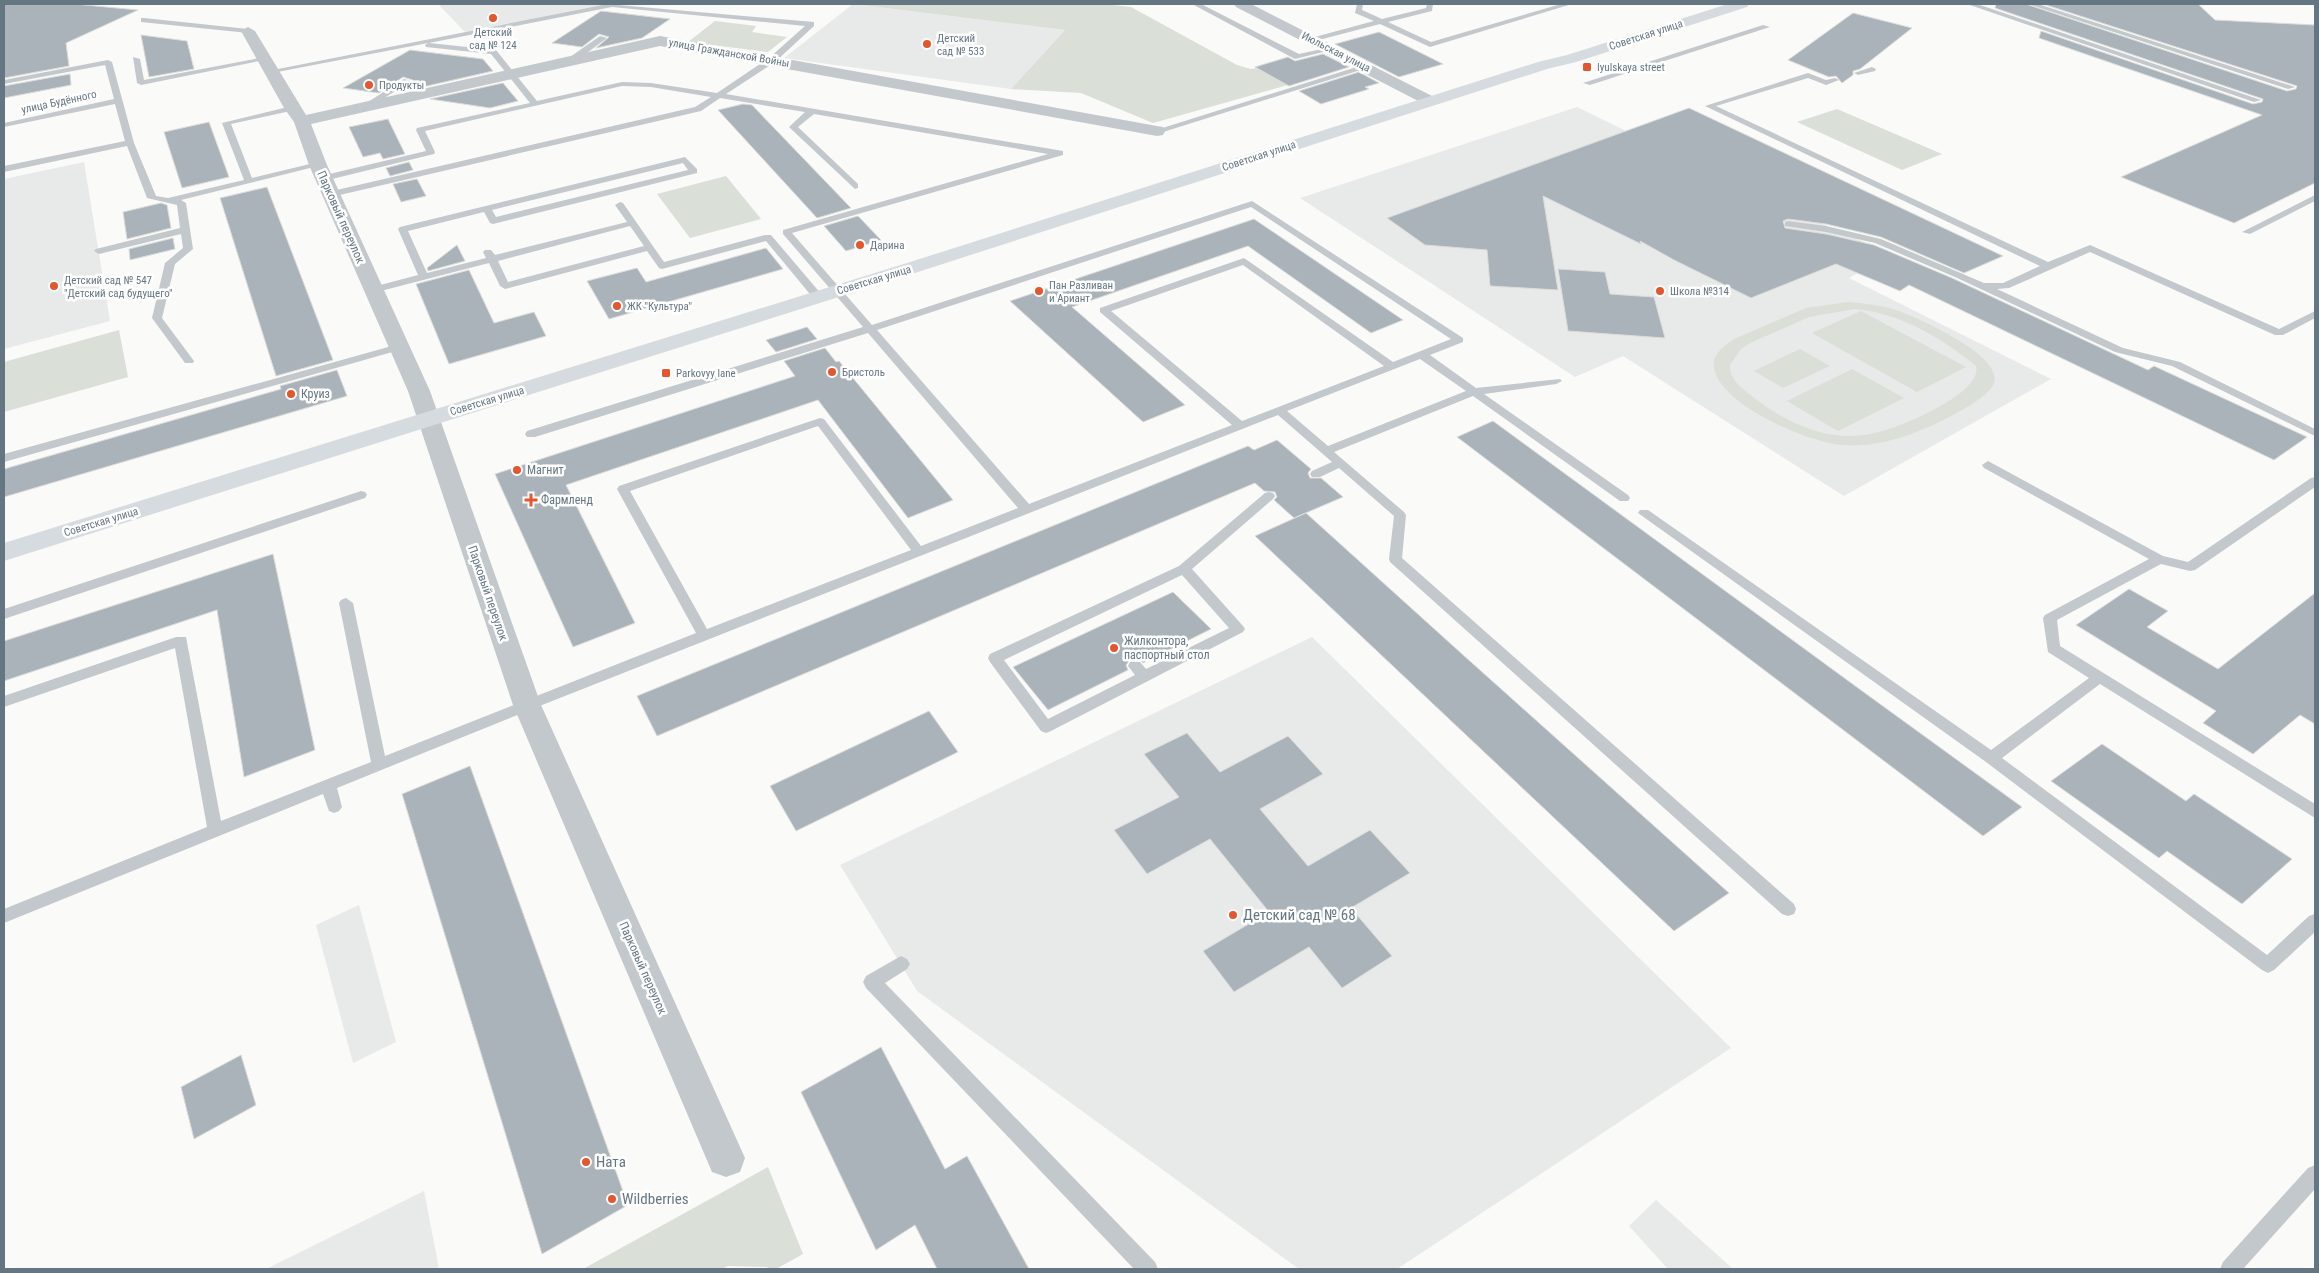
<svg xmlns="http://www.w3.org/2000/svg" width="2319" height="1273" viewBox="0 0 2319 1273" font-family="'Roboto Condensed',sans-serif">
  <rect width="100%" height="100%" fill="#fafaf8"/>
  <g fill="#e8e9e9">
    <path d="M438,4H605L465,32Z"/>
    <path d="M853,4L1065,30L1011,89L784,58Z"/>
    <path d="M1577,107L1776,204L1892,254L1849,278L2051,379L1844,496L1623,356L1575,377L1300,198Z"/>
    <path d="M84,162L110,321L4,349V179Z"/>
    <path d="M1312,637L1731,1048L1397,1269H1299L917,991L840,865Z"/>
    <path d="M359,905L396,1042L353,1063L316,925Z"/>
    <path d="M424,1191L439,1269H266Z"/>
    <path d="M1656,1200L1733,1269H1668L1629,1226Z"/>
  </g>
  <g fill="#dadfd7" fill-rule="evenodd">
    <path d="M853,4H1102L1131,7L1237,65L1251,69L1289,63L1320,76L1153,123L1081,93L1011,89L1065,30Z"/>
    <path d="M715,21L756,26L752,32L787,37L768,52L688,42Z"/>
    <path d="M1837,109L1942,154L1902,170L1797,122Z"/>
    <path d="M726,176L761,219L690,238L657,194Z"/>
    <path d="M1848,302C1864,303 1878,305 1893,309C1914,316 2004,355 1994,383C1990,395 1964,409 1953,415C1918,433 1882,448 1842,445C1809,443 1709,401 1714,361C1715,352 1727,344 1734,339L1806,308ZM1855,309C1900,313 1942,338 1976,366C1983,391 1911,422 1892,428C1875,434 1854,438 1835,435C1807,432 1775,415 1753,397C1742,388 1729,380 1730,365L1741,349L1750,343L1809,317Z"/>
    <path d="M1861,311L1966,367L1917,392L1812,333Z"/>
    <path d="M119,330L128,377L4,412V362Z"/>
    <path d="M1800,349L1830,366L1783,388L1754,371Z"/>
    <path d="M1852,369L1904,398L1838,431L1787,401Z"/>
    <path d="M768,1167L803,1254L776,1269H769L767,1267L728,1266L722,1269H583Z"/>
  </g>
  <g fill="#aab3b9" stroke="#dcdcda">
    <path d="M4,4H74L138,10L66,43L69,66L4,78Z"/>
    <path d="M1996,4H2026L2287,91L2296,89L2297,86L2043,4H2198L2215,20L2315,25V183L2234,223L2121,177L2262,115L2039,38L2041,31L2253,104L2262,102L2263,99L1995,8Z"/>
    <path d="M601,11L670,19L642,38L596,48L609,37L599,34L582,47L552,43Z"/>
    <path d="M1853,13L1912,28L1860,69L1853,71V75L1842,83L1836,76L1829,77L1788,60Z"/>
    <path d="M1379,32L1443,64L1399,77L1335,44Z"/>
    <path d="M141,35L187,41L194,69L149,77Z"/>
    <path d="M410,50L483,59L493,71L396,93L412,83L413,80L403,77L379,93L343,88Z"/>
    <path d="M1323,54L1349,67L1289,86L1255,67L1288,57L1295,61Z"/>
    <path d="M1359,72L1379,83L1365,87L1369,89L1321,104L1299,91Z"/>
    <path d="M70,74L71,85L4,98V86Z"/>
    <path d="M503,83L518,101L490,108L430,99Z"/>
    <path d="M743,104L752,105L851,208L817,218L718,110Z"/>
    <path d="M1689,108L2003,256L1964,273L1881,237L1826,224L1788,219L1783,221L1785,228L1826,234L1874,245L1952,278L2148,370L2154,366L2307,437L2274,460L1909,285L1900,291L1836,264L1751,298L1674,260L1640,241L1641,244L1543,196L1558,290L1490,286L1487,250L1425,245L1387,218Z"/>
    <path d="M388,119L405,154L383,159L380,153L363,157L349,127Z"/>
    <path d="M209,122L229,177L182,188L164,132Z"/>
    <path d="M409,162L413,170L390,176L386,168Z"/>
    <path d="M417,179L426,196L401,202L393,184Z"/>
    <path d="M267,187L333,360L276,376L220,198Z"/>
    <path d="M161,203L167,205L171,228L127,239L123,212Z"/>
    <path d="M858,216L881,240L846,251L824,226Z"/>
    <path d="M1254,219L1403,320L1371,333L1248,246L1072,307L1185,405L1143,422L1010,301Z"/>
    <path d="M173,238L175,249L130,260L129,249Z"/>
    <path d="M457,245L465,261L428,271L427,268Z"/>
    <path d="M766,248L783,269L609,319L587,281L637,268L646,282Z"/>
    <path d="M1558,269L1605,272L1610,294L1654,297L1665,338L1568,331Z"/>
    <path d="M469,270L494,323L534,312L546,336L449,364L416,284Z"/>
    <path d="M807,327L817,339L776,352L766,340Z"/>
    <path d="M825,348L836,362L839,361L953,500L908,518L818,400L566,485L635,623L573,647L495,474L795,376L784,361Z"/>
    <path d="M337,370L347,396L4,497V469L281,389L280,386Z"/>
    <path d="M1493,421L1858,688L2022,807L1983,836L1457,437Z"/>
    <path d="M1277,440L1311,469L1308,473L1310,478H1321L1343,497L1294,518L1274,500L1277,497L1275,492L1264,491L1255,483L657,736L637,696L1248,446L1254,450Z"/>
    <path d="M1306,513L1462,654L1729,893L1674,931L1255,536Z"/>
    <path d="M273,554L315,750L244,777L217,610L4,681V641Z"/>
    <path d="M2129,589L2168,611L2147,627L2218,669L2315,593V724L2300,715L2253,754L2203,723L2216,711L2076,625Z"/>
    <path d="M1173,592L1211,629L1143,663L1140,660H1130L1126,665L1128,670L1048,710L1013,667Z"/>
    <path d="M929,711L958,752L796,831L770,786Z"/>
    <path d="M1187,733L1220,772L1288,736L1323,774L1260,809L1308,866L1370,830L1410,873L1351,908L1392,956L1342,988L1309,947L1234,992L1203,951L1269,912L1210,839L1147,874L1114,830L1179,797L1144,754Z"/>
    <path d="M2102,744L2186,801L2194,794L2292,859L2242,904L2167,851L2159,858L2051,781Z"/>
    <path d="M470,766L628,1205L542,1254L402,794Z"/>
    <path d="M881,1047L945,1169L967,1156L1029,1269H937L915,1225L876,1250L801,1092Z"/>
    <path d="M241,1055L256,1105L194,1139L181,1087Z"/>
  </g>
  <g fill="none" stroke-linecap="round" stroke-linejoin="round">
    <g fill="#c3c8cc" fill-rule="evenodd">
      <path d="M607,4L814,22V26L775,62L726,94L1063,151V155L792,233L872,325L1252,201L1463,338V342L1430,355L1476,388L1560,379L1562,381L1556,384L1484,394L1628,495L1630,498L1628,501H1620L1473,396L1334,452L1404,512L1406,515L1402,558L1794,904L1796,909L1794,914L1788,916L1782,914L1390,562L1389,559L1394,516L1339,468L1320,477H1312L1310,474L1312,471L1332,462L1278,415L532,709L337,788L342,807L339,811L334,813L329,811L323,794L4,923V909L207,827L175,648L4,707V696L176,637H186L221,821L371,762L339,603L341,600L346,598L353,603L385,756L696,633L617,489L619,486L820,418L824,419L921,546L1018,508L868,333L535,437H527L525,434L527,431L863,327L783,234V230L1048,154L814,114L798,127L858,184V188L855,189L789,127L805,112L720,98L701,111L331,197L328,196V192L695,107L711,97L651,87L622,86L425,131L435,152L434,154L324,181L321,180V176L426,151L416,130L417,128L530,103L491,54L426,47L425,45L428,43L272,73L268,71ZM612,7L805,26L769,58L717,93L651,83L622,82L537,101L496,50L429,43ZM1251,207L1451,339L1393,362L1244,258L1100,308V312L1232,425L1029,504L877,330ZM1243,265L1384,366L1242,421L1111,311ZM1420,359L1466,391L1328,446L1287,411ZM818,426L911,550L707,629L630,491Z"/>
      <path d="M1192,4H1201L1299,54L1331,47L1335,49L1295,59Z"/>
      <path d="M1357,4H1363L1362,10L1382,19L1426,8L1427,4H1433L1432,11L1388,22L1431,42L1561,4H1572L1430,47L1380,24L1311,42V38L1374,21L1355,13Z"/>
      <path d="M1967,4H1977L2261,100L2254,102Z"/>
      <path d="M2028,4H2038L2295,87L2288,89Z"/>
      <path d="M144,18L248,29L252,31L248,33L141,22V18Z"/>
      <path d="M1763,25L1770,27L1590,85L1583,83Z"/>
      <path d="M600,36L607,38L576,61H570V57Z"/>
      <path d="M133,57L140,59L144,80L265,57L269,59L141,85L137,83Z"/>
      <path d="M108,60L112,62L134,143L156,196L168,198L244,180L222,123L292,106H295V110L231,124L252,178L318,162L322,165L181,200L186,203L193,249L175,264L162,318L194,361L193,363H185L152,318L165,263L183,248L181,234L99,254L94,251L96,249L180,228L177,205L147,198L127,146L4,172V166L125,141L115,104L4,127V123L114,99L105,65L4,84V80Z"/>
      <path d="M1363,65L1370,67L1160,133L1153,131Z"/>
      <path d="M1872,67L1876,69L1875,71L1858,75L1854,73Z"/>
      <path d="M1808,73L1826,80L1835,78L1839,80L1826,85L1808,78L1716,106L2048,262L2090,245L2279,329L2315,311V318L2283,335H2275L2090,252L2009,288L1997,289L2123,348L2180,362L2315,429V436L2172,366L2115,352L1955,277L1875,243L1826,232L1785,226V222L1788,221L1826,226L1881,239L1984,283H2003L2040,266L1705,106Z"/>
      <path d="M404,79L411,81L364,111L357,109Z"/>
      <path d="M685,157L697,169V173L493,224L490,223L484,212L408,231L427,273L486,258L483,252L485,250H491L495,255L627,222L615,205L620,202L623,203L664,262L765,235H771L822,295V299H814L766,241L662,269L659,268L647,251L505,289L500,286L489,263L373,293L368,290L369,288L418,275L398,229L400,227ZM683,163L688,170L496,217L492,210ZM630,226L644,246L508,282L498,261Z"/>
      <path d="M2315,195V201L2250,234L2242,232Z"/>
      <path d="M399,344L404,347L403,349L4,462V454Z"/>
      <path d="M1988,461L2163,556L2188,562L2311,478L2315,477V487L2195,570L2190,571L2161,564L2057,620L2060,646L2315,804V818L2100,684L2002,758L2267,955L2309,916L2315,914V932L2274,970L2268,973L2262,970L1986,762L1638,513L1640,510H1648L1991,750L2089,678L2048,652L2043,618L2045,615L2149,559L1984,468L1982,465Z"/>
      <path d="M361,491L365,492L367,495L365,498L4,619V609Z"/>
      <path d="M1269,492L1273,493L1275,496L1273,499L1192,569L1243,626L1245,629L1243,632L1051,731L1046,733L1041,731L990,662L988,658L990,654L1179,566L1265,493ZM1182,575L1229,628L1146,669L1140,662H1130L1128,666L1135,675L1048,719L1004,660Z"/>
      <path d="M901,956L907,959L910,964L907,969L885,983L1155,1262L1158,1269H1134L866,988L863,982L866,976Z"/>
      <path d="M2315,1165V1189L2243,1269H2220L2223,1262L2308,1168Z"/>
    </g>
    <g fill="#c3c8cc" fill-rule="evenodd">
      <path d="M1234,4H1251L1436,98L1438,101L1436,104H1424L1236,7Z"/>
      <path d="M248,27L255,31L306,115L660,36L1157,126L1163,127L1165,131L1163,135L1157,136L660,46L311,124L327,165L430,391L541,705L745,1158L740,1172L726,1177L712,1172L513,705L408,391L309,165L294,122L284,108L241,31Z"/>
    </g>
    <path fill="#d6dbdf" fill-rule="evenodd" d="M1728,4H1749L1747,7L1576,62L1547,69L921,271L4,561V543L907,263L1538,62L1567,55Z"/>
  </g>
  <g fill="#e4572e" stroke="#fff" stroke-width="2">
    <circle cx="493" cy="18" r="5"/>
    <circle cx="927" cy="44" r="5"/>
    <rect x="1582" y="62" width="10" height="10" rx="2.5"/>
    <circle cx="369" cy="85" r="5"/>
    <circle cx="860" cy="245" r="5"/>
    <circle cx="54" cy="286" r="5"/>
    <circle cx="1039" cy="291" r="5"/>
    <circle cx="1660" cy="291" r="5"/>
    <circle cx="617" cy="306" r="5"/>
    <circle cx="832" cy="372" r="5"/>
    <rect x="661" y="368" width="10" height="10" rx="2.5"/>
    <circle cx="291" cy="394" r="5"/>
    <circle cx="517" cy="470" r="5"/>
    <path d="M528.5 492.5h5v5h5v5h-5v5h-5v-5h-5v-5h5z"/>
    <circle cx="1114" cy="648" r="5"/>
    <circle cx="1233" cy="915" r="5"/>
    <circle cx="586" cy="1162" r="5"/>
    <circle cx="612" cy="1199" r="5"/>
  </g>
  <g text-anchor="middle" dominant-baseline="central" stroke-width="5" stroke-linejoin="round" paint-order="stroke">
    <g font-size="11" fill="#657683" stroke="#fff" text-anchor="start">
      <text x="493" y="32" text-anchor="middle">Детский<tspan x="493" dy="13">сад № 124</tspan></text>
      <text x="937" y="38">Детский<tspan x="937" dy="13">сад № 533</tspan></text>
      <text x="1597" y="67">Iyulskaya street</text>
      <text x="379" y="85">Продукты</text>
      <text x="870" y="245">Дарина</text>
      <text x="64" y="280">Детский сад № 547<tspan x="64" dy="13">"Детский сад будущего"</tspan></text>
      <text x="1049" y="285">Пан Разливан<tspan x="1049" dy="13">и Ариант</tspan></text>
      <text x="1670" y="291">Школа №314</text>
      <text x="627" y="306">ЖК "Культура"</text>
      <text x="842" y="372">Бристоль</text>
      <text x="676" y="373">Parkovyy lane</text>
    </g>
    <g font-size="11" fill="#657683" stroke="#fff">
      <text transform="translate(1646 35) rotate(-18)">Советская улица</text>
      <text transform="translate(1336 52) rotate(27)">Июльская улица</text>
      <text transform="translate(729 53) rotate(10)">улица Гражданской Войны</text>
      <text transform="translate(59 102) rotate(-12)">улица Будённого</text>
      <text transform="translate(1259 156) rotate(-18)">Советская улица</text>
      <text transform="translate(874 280) rotate(-17)">Советская улица</text>
      <text transform="translate(487 401) rotate(-17)">Советская улица</text>
      <text transform="translate(101 522) rotate(-17)">Советская улица</text>
    </g>
    <g font-size="12" fill="#657683" stroke="#fff">
      <text transform="translate(341 217) rotate(66)">Парковый переулок</text>
      <text transform="translate(488 593) rotate(71)">Парковый переулок</text>
      <text transform="translate(643 968) rotate(66)">Парковый переулок</text>
    </g>
    <g font-size="12" fill="#657683" stroke="#fff" text-anchor="start">
      <text x="301" y="394">Круиз</text>
      <text x="527" y="470">Магнит</text>
      <text x="541" y="500">Фармленд</text>
      <text x="1124" y="641">Жилконтора,<tspan x="1124" dy="14">паспортный стол</tspan></text>
    </g>
    <g font-size="15" fill="#657683" stroke="#fff" text-anchor="start">
      <text x="1243" y="915">Детский сад № 68</text>
      <text x="596" y="1162">Ната</text>
      <text x="622" y="1199">Wildberries</text>
    </g>
  </g>
  <rect width="2319" height="1273" fill="none" stroke="#657683" stroke-width="10"/>
</svg>
